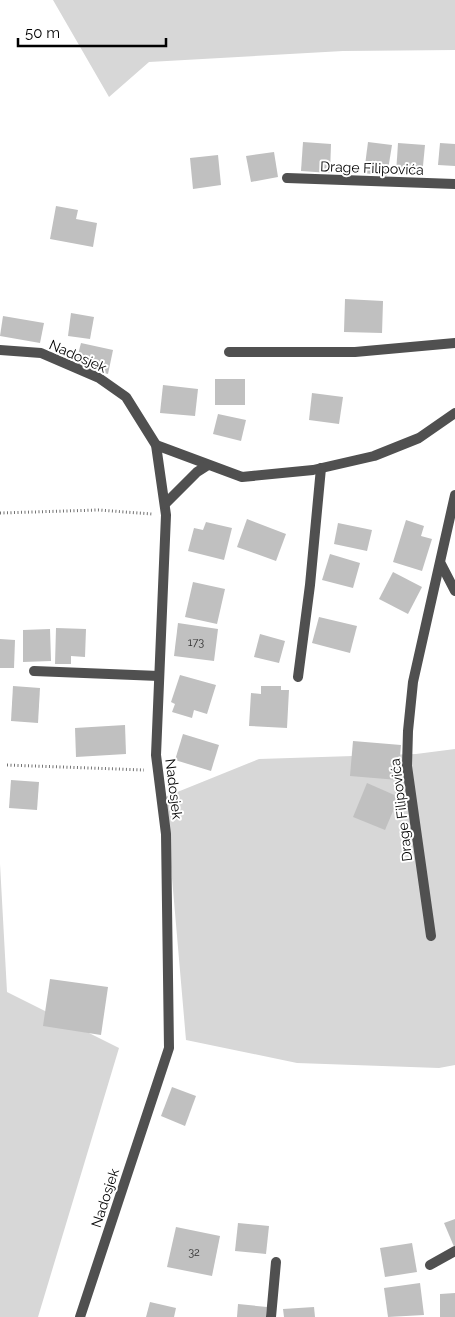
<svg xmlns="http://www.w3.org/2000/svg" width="455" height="1317" viewBox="0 0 455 1317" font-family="Raleway,sans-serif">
  <rect width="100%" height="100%" fill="#fff"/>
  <g fill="#d7d7d7">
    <path d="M53,0H455V50L343,51L149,62L109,97Z"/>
    <path d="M455,749V1065L439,1068L297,1063L186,1040L165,797L259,759L416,754Z"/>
    <path d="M0,864L7,992L119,1048L38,1317H0Z"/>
  </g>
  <g fill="#c0c0c0">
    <path d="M303,142L331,144L330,173L301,171Z"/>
    <path d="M368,142L392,145L387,176L364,173Z"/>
    <path d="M398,143L425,145L422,176L396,174Z"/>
    <path d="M440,143L455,144V166L438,165Z"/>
    <path d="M274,152L278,177L251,182L246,156Z"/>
    <path d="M218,155L221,185L193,189L190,158Z"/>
    <path d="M56,206L78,210L76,219L97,223L93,247L50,239Z"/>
    <path d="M345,299L383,301L382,333L344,332Z"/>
    <path d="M71,313L94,317L90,339L68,336Z"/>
    <path d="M3,316L44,323L40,343L0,336Z"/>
    <path d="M81,343L113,350L108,374L75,366Z"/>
    <rect x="215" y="379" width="30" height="26"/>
    <path d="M163,385L198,389L195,416L160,413Z"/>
    <path d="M312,393L343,397L339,424L309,420Z"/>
    <path d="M218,414L246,420L241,441L213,434Z"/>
    <path d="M247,519L286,534L276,561L237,547Z"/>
    <path d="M406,520L424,526L421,536L432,539L422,571L393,562Z"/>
    <path d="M206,522L232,528L224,560L188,551L194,528L203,530Z"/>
    <path d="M338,523L372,530L367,551L334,544Z"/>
    <path d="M330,554L360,563L353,588L322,580Z"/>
    <path d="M393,572L422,587L408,614L379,599Z"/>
    <path d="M193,582L225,589L217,624L185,617Z"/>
    <path d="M319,617L357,626L350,653L312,643Z"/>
    <path d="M178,623L218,629L214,661L174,656Z"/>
    <path d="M56,628L86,629L85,657L71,656V664H55Z"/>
    <path d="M50,629L51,661L23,662V630Z"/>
    <path d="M260,634L285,641L279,663L254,657Z"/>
    <path d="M0,639L15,640L14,668H0Z"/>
    <path d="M180,675L216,685L207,714L194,710L192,718L172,712L175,704L171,702Z"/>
    <path d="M13,686L40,688L38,723L11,721Z"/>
    <path d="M261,686H281V690H289L287,728L249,726L251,693L261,694Z"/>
    <path d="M125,725L126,754L76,757L75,728Z"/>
    <path d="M183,734L219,745L211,771L175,760Z"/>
    <path d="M353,741L401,745L398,780L350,776Z"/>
    <path d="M11,780L39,782L37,810L9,808Z"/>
    <path d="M367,783L399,797L385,830L353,817Z"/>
    <path d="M50,979L108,987L101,1035L43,1026Z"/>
    <path d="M172,1087L196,1096L185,1126L161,1116Z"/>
    <path d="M455,1219V1249L444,1223Z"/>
    <path d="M238,1223L269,1226L266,1254L235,1251Z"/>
    <path d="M176,1227L220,1236L212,1276L167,1267Z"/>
    <path d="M412,1243L417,1272L385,1277L380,1248Z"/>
    <path d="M420,1283L424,1315L388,1317L384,1288Z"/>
    <path d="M455,1293V1317H440V1294Z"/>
    <path d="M150,1302L176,1308L174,1317H146Z"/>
    <path d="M238,1304L267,1307L266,1317H237Z"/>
    <path d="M314,1307L315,1317H284L283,1309Z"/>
  </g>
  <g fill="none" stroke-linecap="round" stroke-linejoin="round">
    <g stroke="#727272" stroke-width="3" stroke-dasharray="1 2.5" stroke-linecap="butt">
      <path d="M0,513L98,510L152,514"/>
      <path d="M7,765L144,770"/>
    </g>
    <g stroke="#505050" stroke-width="10">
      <path d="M287,178L455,184"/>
      <path d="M0,350L41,353L99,378L126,397L156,445L166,515L156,755L166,834L169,1048L80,1317"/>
      <path d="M229,352H355L455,343"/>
      <path d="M156,445L242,477L313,470L374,456L419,438L455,413"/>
      <path d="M165,504L197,472L208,465"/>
      <path d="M441,564L455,591"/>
      <path d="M34,671L159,676"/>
      <path d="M298,677L310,585L321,468"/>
      <path d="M431,936L407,766L408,731L413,682L455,495"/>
      <path d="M430,1265L455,1251"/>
      <path d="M271,1317L276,1262"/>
    </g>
  </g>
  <g text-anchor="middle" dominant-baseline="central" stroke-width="4" stroke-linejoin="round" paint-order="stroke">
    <g font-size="11" fill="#303030">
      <text x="196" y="642">173</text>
      <text x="194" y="1252">32</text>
    </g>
    <g font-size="14" fill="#000" stroke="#fff">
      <text transform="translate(372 168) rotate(2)">Drage Filipovića</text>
      <text transform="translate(78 356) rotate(24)">Nadosjek</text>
      <text transform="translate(174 789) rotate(83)">Nadosjek</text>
      <text transform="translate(401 810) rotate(-97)">Drage Filipovića</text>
      <text transform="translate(105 1198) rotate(-72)">Nadosjek</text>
    </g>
  </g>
  <path d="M18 38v8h148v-8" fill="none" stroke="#000000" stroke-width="2.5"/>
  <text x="25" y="38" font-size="15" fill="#000000" stroke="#ffffff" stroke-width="4" paint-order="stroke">50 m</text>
</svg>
